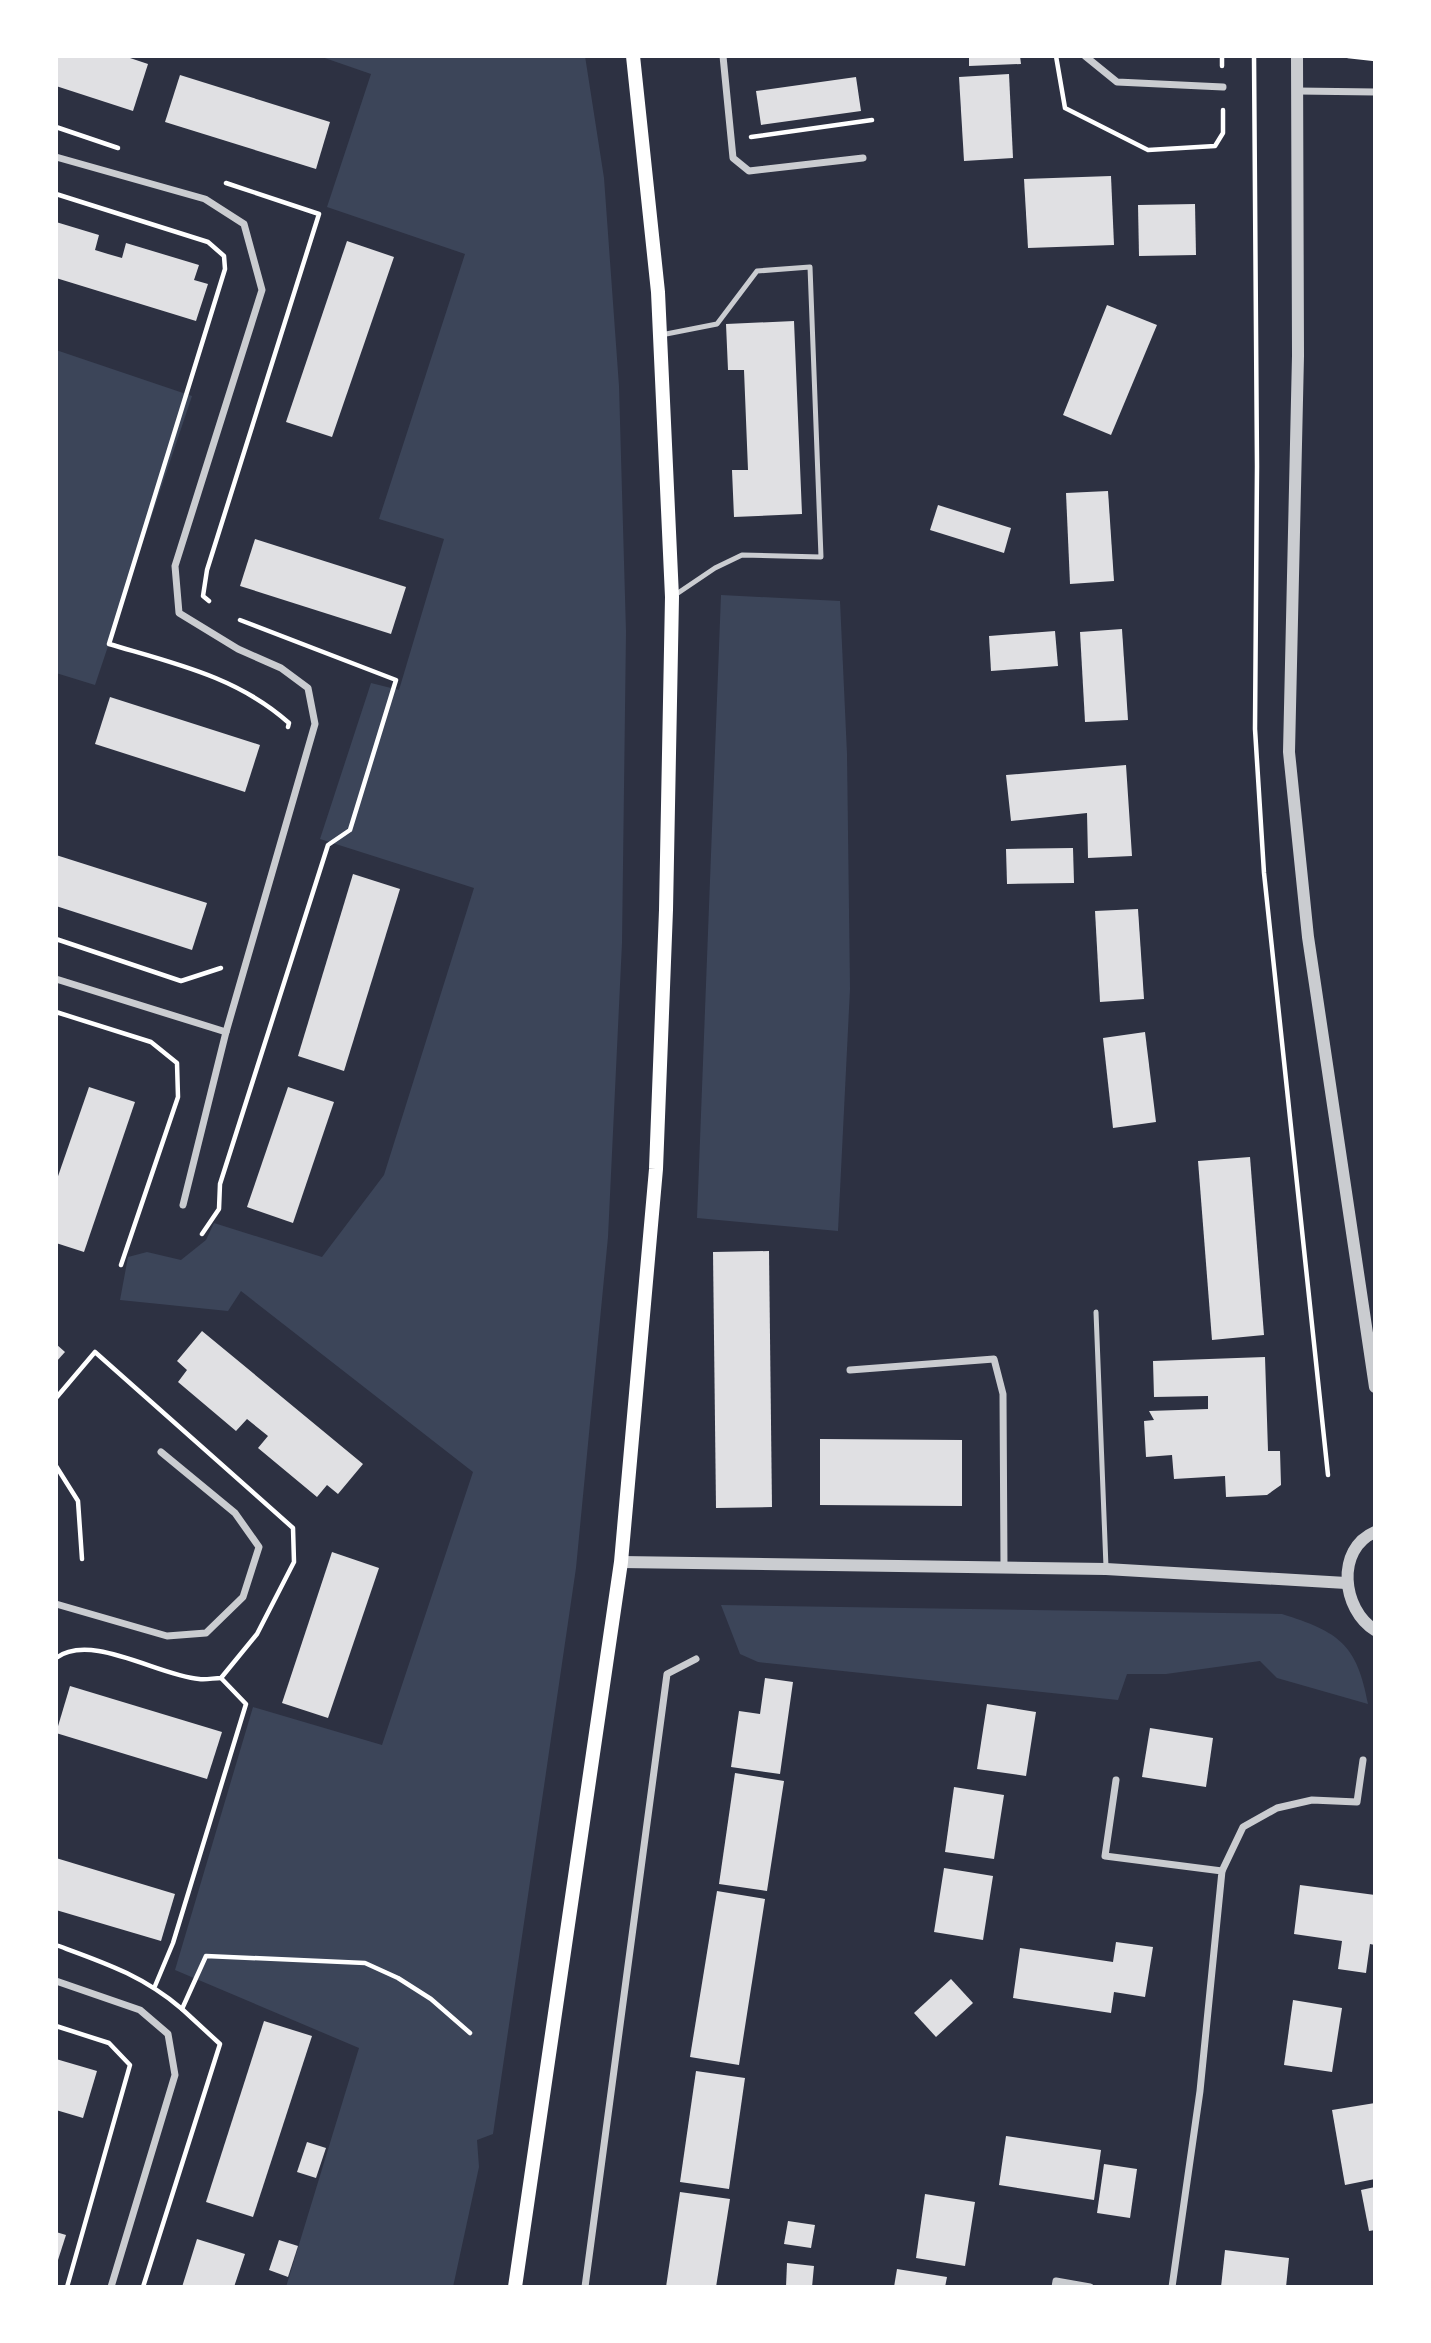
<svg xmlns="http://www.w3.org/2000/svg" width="1431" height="2343" viewBox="0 0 1431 2343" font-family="Barlow,sans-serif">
  <rect width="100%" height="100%" fill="#2d3142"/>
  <g fill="#3c4559">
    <path d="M319,56H585L604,178L619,386L626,632L622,943L608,1237L576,1568L493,2134L477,2140L479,2167L453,2287H286L359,2048L175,1970L253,1707L382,1745L473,1472L241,1291L228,1311L120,1300L128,1257L147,1252L181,1260L206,1240L214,1223L322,1257L384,1175L474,888L320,839L371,683L399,690L444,539L379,519L465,254L327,207L371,74Z"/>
    <path d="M56,350L192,396L95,685L56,673Z"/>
    <path d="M721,595L840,601L847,754L850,989L838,1231L697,1218Z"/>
    <path d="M721,1605L1282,1614C1339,1632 1357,1644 1368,1704L1277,1678L1260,1661L1166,1674H1127L1118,1700L758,1662L740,1654Z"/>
  </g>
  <g fill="#e0e0e3">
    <path d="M56,56H124L148,64L133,111L56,86Z"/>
    <path d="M969,56H1020L1021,64L969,66Z"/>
    <path d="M1009,74L1013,158L964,161L959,77Z"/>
    <path d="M180,75L330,122L316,169L165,122Z"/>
    <path d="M856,77L861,111L761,125L756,91Z"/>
    <path d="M1111,176L1114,245L1028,248L1024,179Z"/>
    <path d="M1195,204L1196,255L1139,256L1138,205Z"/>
    <path d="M56,222L99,235L95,250L108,254L122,258L126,243L199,265L194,280L208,284L196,321L56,278Z"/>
    <path d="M347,241L394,257L332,437L286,422Z"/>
    <path d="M1107,305L1157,325L1111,435L1063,415Z"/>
    <path d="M794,321L802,514L734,517L732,470H748L744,370H728L726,324Z"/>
    <path d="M1108,491L1114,581L1070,584L1066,493Z"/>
    <path d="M938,505L1011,528L1004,553L930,530Z"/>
    <path d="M255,539L406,587L391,634L240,586Z"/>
    <path d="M1122,629L1128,720L1085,722L1080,632Z"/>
    <path d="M1055,631L1058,666L991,671L989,636Z"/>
    <path d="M110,697L260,745L245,792L95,744Z"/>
    <path d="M1126,765L1132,856L1088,858L1087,813L1011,821L1006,775Z"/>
    <path d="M1073,848L1074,883L1007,884L1006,849Z"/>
    <path d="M56,855L207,903L192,950L56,906Z"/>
    <path d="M353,874L400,889L344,1071L298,1056Z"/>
    <path d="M1138,909L1144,999L1100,1002L1095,911Z"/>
    <path d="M1145,1032L1156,1122L1113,1128L1103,1038Z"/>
    <path d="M89,1087L135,1102L84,1252L56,1243V1182Z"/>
    <path d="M288,1087L334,1102L293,1223L247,1207Z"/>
    <path d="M1250,1157L1264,1335L1212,1340L1198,1161Z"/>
    <path d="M769,1251L772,1507L716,1508L713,1252Z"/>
    <path d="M202,1331L363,1464L338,1494L327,1485L317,1497L258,1448L268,1436L247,1419L236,1431L178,1382L187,1370L177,1361Z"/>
    <path d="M56,1344L65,1352L56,1362Z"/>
    <path d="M1265,1357L1268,1451H1280L1281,1485L1267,1495L1226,1497L1225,1476L1174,1479L1172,1455L1146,1457L1144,1421L1154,1420L1149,1411L1208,1409V1396L1154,1397L1153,1361Z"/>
    <path d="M820,1439L962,1440V1506L820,1505Z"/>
    <path d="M332,1552L379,1568L328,1718L282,1703Z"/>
    <path d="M765,1678L793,1682L780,1774L731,1767L739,1711L760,1714Z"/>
    <path d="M70,1686L222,1732L207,1779L56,1733Z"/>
    <path d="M987,1704L1036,1712L1026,1776L977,1769Z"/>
    <path d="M1150,1728L1213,1738L1206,1787L1142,1777Z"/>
    <path d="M735,1773L784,1781L767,1891L719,1884Z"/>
    <path d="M954,1787L1004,1795L994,1859L945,1852Z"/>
    <path d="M56,1858L175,1894L161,1941L56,1910Z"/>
    <path d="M944,1868L993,1876L983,1940L934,1932Z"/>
    <path d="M1300,1885L1375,1895V1945L1370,1944L1366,1973L1338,1969L1342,1941L1294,1934Z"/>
    <path d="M717,1891L765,1899L739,2065L690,2057Z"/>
    <path d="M1116,1942L1153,1947L1145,1997L1114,1992L1111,2013L1013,1998L1020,1948L1113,1962Z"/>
    <path d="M951,1979L973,2003L936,2037L914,2013Z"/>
    <path d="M1293,2000L1342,2008L1332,2072L1284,2065Z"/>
    <path d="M264,2021L312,2036L253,2217L206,2202Z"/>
    <path d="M56,2059L97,2071L83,2118L56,2110Z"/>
    <path d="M696,2071L745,2078L729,2189L680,2182Z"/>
    <path d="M1375,2103V2179L1345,2185L1332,2110Z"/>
    <path d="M1006,2136L1101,2150L1094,2200L999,2185Z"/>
    <path d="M307,2142L326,2148L316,2178L297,2172Z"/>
    <path d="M1104,2164L1137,2169L1130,2218L1097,2213Z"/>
    <path d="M1375,2187V2230L1369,2231L1361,2190Z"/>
    <path d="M680,2192L730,2199L716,2287H666Z"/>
    <path d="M925,2194L975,2202L965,2266L916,2258Z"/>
    <path d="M788,2221L815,2225L811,2248L784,2244Z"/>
    <path d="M56,2232L66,2235L57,2263H56Z"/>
    <path d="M197,2239L245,2254L234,2287H182Z"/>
    <path d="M279,2240L298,2246L288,2277L269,2270Z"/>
    <path d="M1225,2250L1289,2258L1286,2287H1221Z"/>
    <path d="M787,2263L814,2266L812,2287H786Z"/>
    <path d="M897,2269L947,2277L945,2287H894Z"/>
  </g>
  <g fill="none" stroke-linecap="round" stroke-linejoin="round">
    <g stroke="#fff" stroke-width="4.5">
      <path d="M1056,56L1065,108L1148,150L1215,146L1223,133V110"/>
      <path d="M1222,56V66"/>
      <path d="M1254,56L1257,466L1255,729L1264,873L1328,1475"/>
      <path d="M1348,56L1375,59"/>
      <path d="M56,127L118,148"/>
      <path d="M751,137L872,120"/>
      <path d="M56,194L208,242L224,256L225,269L109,644C173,663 238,677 289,723L288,727"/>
      <path d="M209,601L203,596L207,570L319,214L226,183"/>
      <path d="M56,939L181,981L221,968"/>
      <path d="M56,1012L151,1042L177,1063L178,1097L121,1265"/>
      <path d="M202,1234L219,1209L220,1184L328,845L350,830L396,680L240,620"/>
      <path d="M56,1398L95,1352L293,1528L294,1562L257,1634L221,1678C214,1678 206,1680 199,1679C159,1676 91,1632 56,1658"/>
      <path d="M56,1466L78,1501L82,1559"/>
      <path d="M56,1945C105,1963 142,1975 182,2009L206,1956L365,1963L398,1978L431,1999L470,2033"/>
      <path d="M155,1986L173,1943L246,1704L221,1678"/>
      <path d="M56,2026L109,2043L130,2065L67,2287"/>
      <path d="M143,2287L220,2044L182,2009"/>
    </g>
    <g stroke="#caccd0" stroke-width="5">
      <path d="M661,335L717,324L757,271L810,267L821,557L742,555L715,568L675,595"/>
      <path d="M1096,1312L1106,1567"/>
    </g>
    <g stroke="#caccd0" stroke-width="7">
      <path d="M723,56L733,158L749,171L863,158"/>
      <path d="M1085,56L1117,82L1223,87"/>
      <path d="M1298,91L1375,92"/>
      <path d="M56,157L205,199L244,224L262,290L175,566L179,613L238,649L281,668L308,688L315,724L226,1032L183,1205"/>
      <path d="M56,979L226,1032"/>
      <path d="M850,1370L994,1359L1003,1394L1004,1567"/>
      <path d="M56,1604L167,1636L206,1633L243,1597L259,1547L235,1513L161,1452"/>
      <path d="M1116,1780L1105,1856L1222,1871L1200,2091L1172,2287"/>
      <path d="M1222,1871L1243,1827L1277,1808L1312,1800L1357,1802L1363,1760"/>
      <path d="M56,1981L140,2010L168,2034L175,2075L111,2287"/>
      <path d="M585,2287L667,1674L696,1659"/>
      <path d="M1055,2287L1056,2281L1090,2287"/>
    </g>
    <g stroke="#caccd0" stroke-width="12">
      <path d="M1297,56L1298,356L1289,752L1308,937L1375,1387"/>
      <path d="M1375,1532C1335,1549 1342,1610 1375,1630"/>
      <path d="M621,1562L1106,1569L1346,1583"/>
    </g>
    <path stroke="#fff" stroke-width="14" d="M515,2287L621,1562L656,1169L666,910L672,597L658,292L633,56"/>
  </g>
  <rect width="1431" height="2343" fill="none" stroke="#ffffff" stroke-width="116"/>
</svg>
